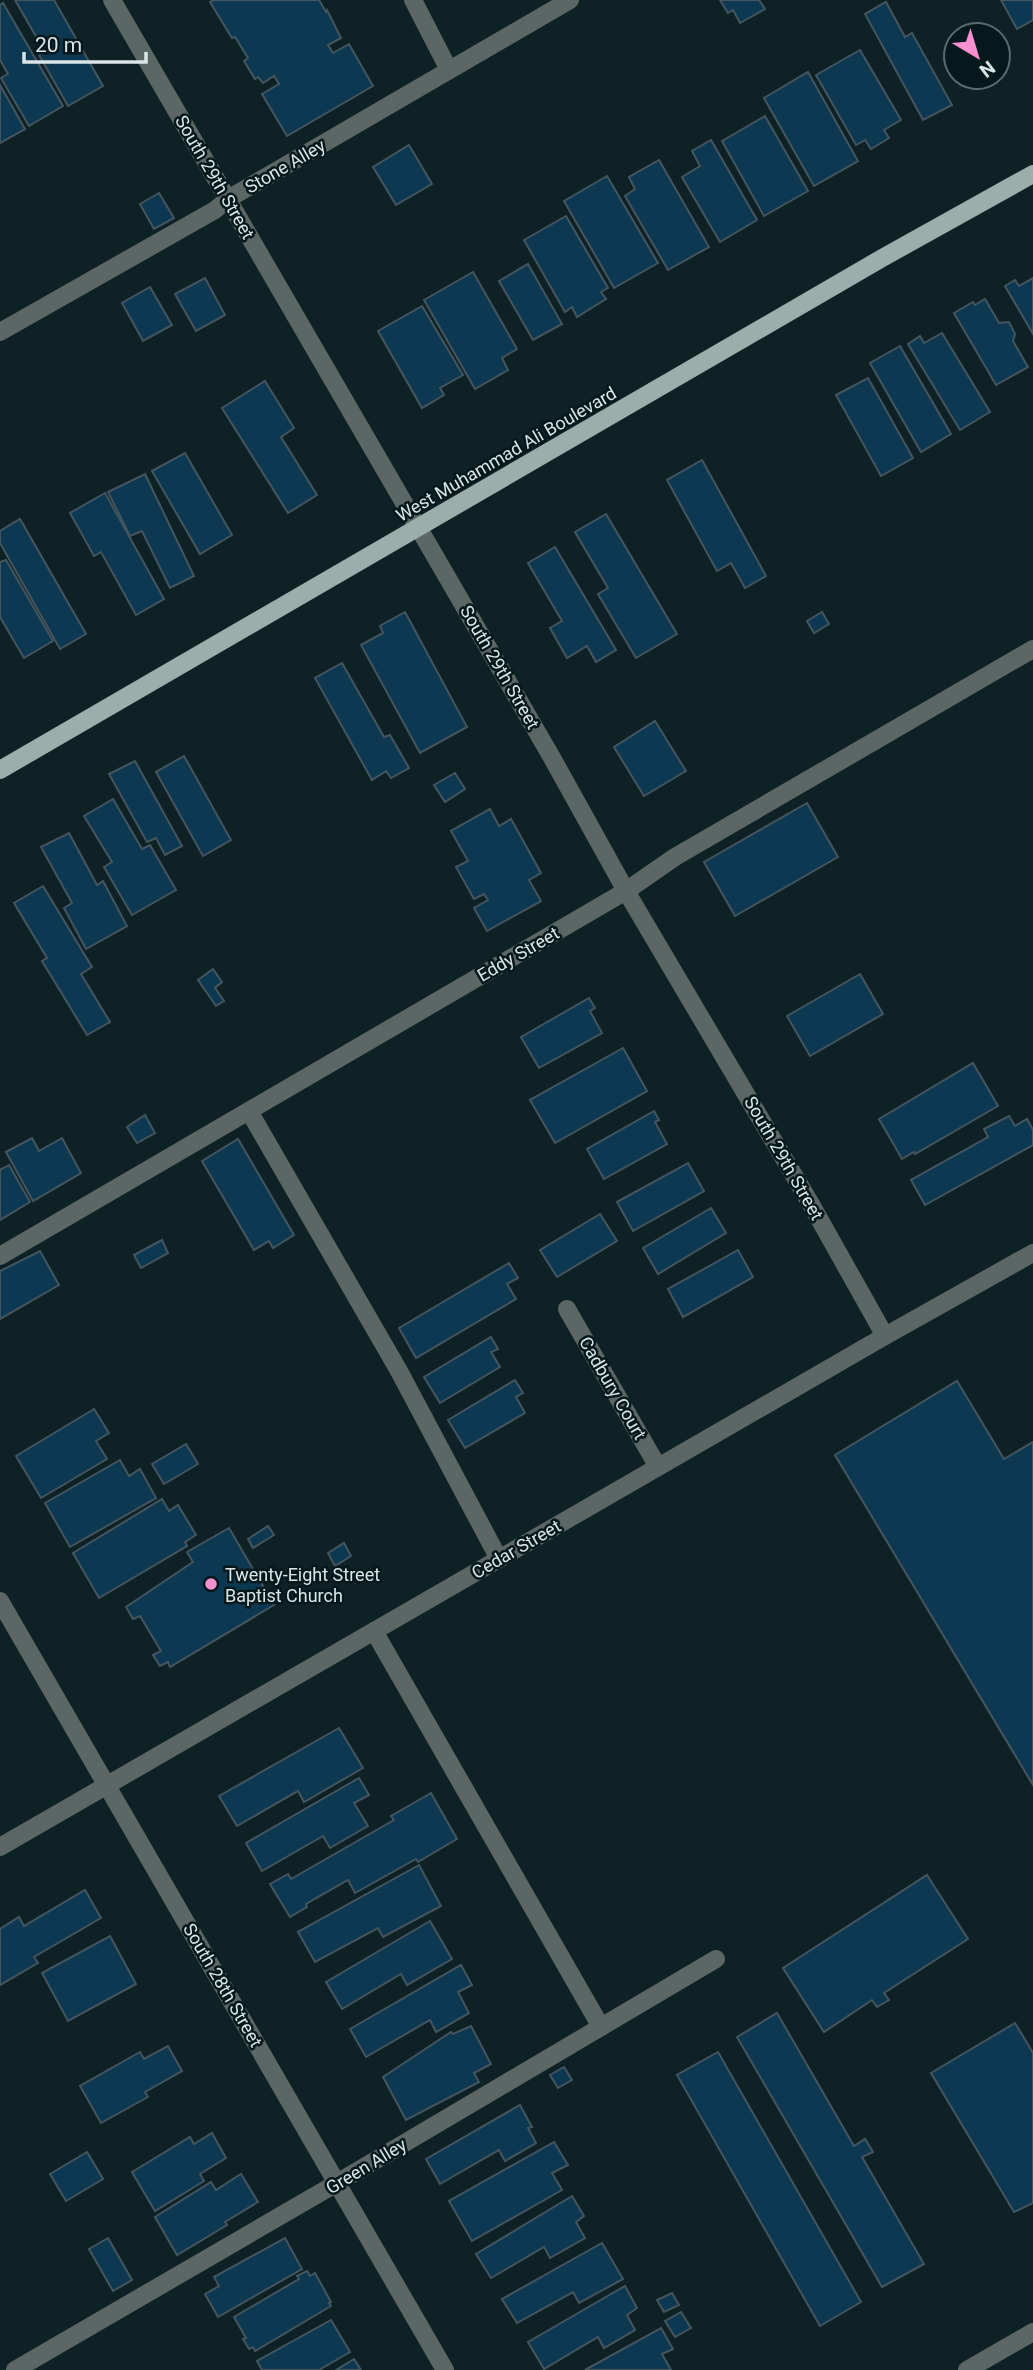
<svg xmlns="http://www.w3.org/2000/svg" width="1033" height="2370" viewBox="0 0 1033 2370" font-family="Roboto,sans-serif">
  <rect width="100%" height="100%" fill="#0e2226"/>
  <g fill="#0c3851" stroke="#45555f" stroke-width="2">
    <path d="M15,0H54L103,86L68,106L39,55L45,52Z"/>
    <path d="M214,0H319L326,12L327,10L341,38L328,45L333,53L349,44L373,86L287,136L262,94L279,84L274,76L263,83L258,77L255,79L244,61L248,58L235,37L232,38L210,2Z"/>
    <path d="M720,0H759L765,9L740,23L733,10L728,13Z"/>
    <path d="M1001,0H1033V20L1017,29Z"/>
    <path d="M886,2L905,37L912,33L952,105L923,120L865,14Z"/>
    <path d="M3,3L63,106L29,126L1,78L8,74L0,60V5Z"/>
    <path d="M860,50L901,120L884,130L889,138L871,149L865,140L856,145L816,75Z"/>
    <path d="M808,72L858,161L814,186L764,98Z"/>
    <path d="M0,85L25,129L0,143Z"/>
    <path d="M765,116L808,191L764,216L722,141Z"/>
    <path d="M711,140L757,220L720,242L682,177L700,166L692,151Z"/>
    <path d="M409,145L432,184L396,205L373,167Z"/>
    <path d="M659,160L709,247L668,270L625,196L635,189L629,177Z"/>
    <path d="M607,176L658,263L614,288L564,201Z"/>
    <path d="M159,193L174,218L154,229L140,204Z"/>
    <path d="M566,216L608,288L601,292L606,299L577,317L572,307L565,312L524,240Z"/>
    <path d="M528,264L562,324L533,340L499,281Z"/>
    <path d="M473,272L517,349L502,358L508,370L475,389L424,300Z"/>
    <path d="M205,278L225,315L196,331L175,294Z"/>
    <path d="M1033,278V334L1005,286L1015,280L1019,286Z"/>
    <path d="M150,287L172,325L143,341L122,303Z"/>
    <path d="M985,299L999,323L1009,322L1015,334L1013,341L1028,367L996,385L954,313L973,302L975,305Z"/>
    <path d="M422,306L463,375L440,388L444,395L422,408L378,331Z"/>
    <path d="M942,333L990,412L960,430L908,344L920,336L924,343Z"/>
    <path d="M900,346L951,434L921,452L870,363Z"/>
    <path d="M868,378L913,458L881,476L836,395Z"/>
    <path d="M265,381L294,428L281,437L317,495L288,513L222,408Z"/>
    <path d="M185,453L232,535L200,554L152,471Z"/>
    <path d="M702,460L766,576L745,588L731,563L717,571L667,480Z"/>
    <path d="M145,474L194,576L170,588L142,531L130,536L108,492Z"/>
    <path d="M105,493L164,599L136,615L101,552L94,556L70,513Z"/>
    <path d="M606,514L677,634L636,658L598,594L608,588L575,532Z"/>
    <path d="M20,519L86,634L60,649L0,543V531Z"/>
    <path d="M555,547L616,650L596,662L587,646L567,658L550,628L562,621L528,563Z"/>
    <path d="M6,560L53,641L24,658L0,617V562Z"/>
    <path d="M405,612L467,727L420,753L361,645L383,633L380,626Z"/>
    <path d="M822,612L829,624L814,633L807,621Z"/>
    <path d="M342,663L384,737L390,735L409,768L391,778L386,771L372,780L315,678Z"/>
    <path d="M655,721L686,771L644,796L614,747Z"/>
    <path d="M184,756L231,840L203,856L156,772Z"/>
    <path d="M135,761L182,846L165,855L156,838L147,842L109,774Z"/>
    <path d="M455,773L465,789L445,802L434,785Z"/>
    <path d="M113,799L142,849L150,845L176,890L132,915L104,867L112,862L84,816Z"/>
    <path d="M807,803L838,857L735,916L704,862Z"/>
    <path d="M490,809L499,826L511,819L541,873L529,880L541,901L487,931L474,908L488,900L484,894L474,899L456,867L468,861L451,831Z"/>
    <path d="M69,833L97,885L103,881L127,926L86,949L64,908L72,903L41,847Z"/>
    <path d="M43,886L92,967L81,974L110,1022L87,1035L42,961L47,958L14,903Z"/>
    <path d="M213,969L222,982L215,988L224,1001L216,1006L198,980Z"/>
    <path d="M860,974L883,1014L810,1056L787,1016Z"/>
    <path d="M589,998L595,1008L590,1011L602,1033L539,1068L521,1037Z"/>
    <path d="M623,1048L647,1091L555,1143L530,1100Z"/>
    <path d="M973,1063L998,1106L915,1154L914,1152L902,1159L879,1119Z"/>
    <path d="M654,1111L659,1120L655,1122L667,1144L604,1179L587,1149Z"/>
    <path d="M145,1115L155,1133L137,1143L127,1127Z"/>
    <path d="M1009,1116L1015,1126L1027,1119L1033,1130V1145L925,1205L911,1180L988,1137L984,1129Z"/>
    <path d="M32,1138L39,1151L62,1138L81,1173L33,1201L6,1152Z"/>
    <path d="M238,1139L294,1235L273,1248L269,1241L254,1250L202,1161Z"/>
    <path d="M688,1163L704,1191L633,1231L617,1202Z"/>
    <path d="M9,1165L30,1202L0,1220V1170Z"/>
    <path d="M711,1208L726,1233L658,1274L643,1248Z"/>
    <path d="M600,1214L617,1241L557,1277L540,1250Z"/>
    <path d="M162,1240L168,1253L141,1268L134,1255Z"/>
    <path d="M738,1250L753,1277L683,1317L668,1289Z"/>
    <path d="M40,1251L59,1285L0,1319V1271Z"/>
    <path d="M509,1263L518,1278L507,1284L516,1299L416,1358L399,1328Z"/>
    <path d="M491,1337L498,1349L491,1352L500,1367L440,1403L424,1377Z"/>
    <path d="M515,1380L523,1393L516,1397L525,1413L465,1448L448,1420Z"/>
    <path d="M957,1381L1004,1459L1033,1442V1785L835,1455Z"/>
    <path d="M94,1409L109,1433L96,1441L107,1459L41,1498L16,1456Z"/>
    <path d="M186,1444L198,1464L164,1484L152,1464Z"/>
    <path d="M120,1460L129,1476L140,1469L156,1498L70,1547L45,1503Z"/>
    <path d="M162,1499L169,1511L178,1505L196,1535L185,1542L187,1546L99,1598L73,1553Z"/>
    <path d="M268,1526L274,1535L253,1548L248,1539Z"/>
    <path d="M229,1528L274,1605L170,1667L168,1662L160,1666L153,1655L161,1651L140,1616L133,1619L126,1607L193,1562L187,1552Z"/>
    <path d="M344,1543L351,1556L335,1566L328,1553Z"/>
    <path d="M339,1728L363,1768L304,1802L298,1791L237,1826L219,1796Z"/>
    <path d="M359,1778L369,1795L354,1803L368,1826L330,1848L323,1836L262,1871L246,1843Z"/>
    <path d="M431,1793L457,1839L418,1862L416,1859L355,1893L348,1880L306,1904L307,1907L290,1917L270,1884L288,1874L291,1879L394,1820L391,1816Z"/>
    <path d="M419,1865L441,1906L383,1937L378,1928L315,1962L298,1932Z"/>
    <path d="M927,1875L968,1939L884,1993L889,2000L877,2007L872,2000L824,2032L783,1968Z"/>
    <path d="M85,1890L101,1918L34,1957L38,1963L0,1985V1929L19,1917L24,1926Z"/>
    <path d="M430,1921L452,1959L407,1985L401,1974L342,2009L326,1982Z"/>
    <path d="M110,1936L136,1984L68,2021L42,1973Z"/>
    <path d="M461,1965L472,1985L458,1992L469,2013L436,2032L430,2020L366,2057L350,2029Z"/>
    <path d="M777,2013L854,2146L865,2139L873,2152L862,2157L924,2264L882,2287L737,2037Z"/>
    <path d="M1015,2023L1033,2053V2203L1014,2212L931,2073Z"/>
    <path d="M471,2026L491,2064L474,2073L479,2082L406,2120L383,2077L451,2032L453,2034Z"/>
    <path d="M168,2046L182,2071L145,2092L148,2097L101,2123L80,2086L140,2052L144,2059Z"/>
    <path d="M718,2052L861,2302L820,2326L677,2075Z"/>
    <path d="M564,2067L572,2080L558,2088L550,2075Z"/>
    <path d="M520,2105L532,2127L528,2128L536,2143L505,2161L499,2150L440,2184L426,2159Z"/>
    <path d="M212,2133L226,2158L200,2174L204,2181L155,2211L132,2172L190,2137L194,2144Z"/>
    <path d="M554,2142L568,2165L552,2173L562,2190L472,2241L449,2201Z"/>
    <path d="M87,2152L103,2179L66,2201L50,2174Z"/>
    <path d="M241,2174L258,2202L225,2222L227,2225L177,2255L155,2217L211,2182L216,2190Z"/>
    <path d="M572,2196L584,2216L576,2222L585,2238L550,2258L544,2247L491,2278L476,2254Z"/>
    <path d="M108,2238L132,2280L113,2291L89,2249Z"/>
    <path d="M285,2238L302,2269L218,2317L205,2294L219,2286L214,2277Z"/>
    <path d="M602,2243L623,2279L579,2303L573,2292L517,2323L502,2299Z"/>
    <path d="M307,2271L310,2276L315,2273L331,2302L329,2303L331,2306L255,2351L253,2347L249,2349L243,2339L246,2338L234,2317L299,2279L297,2276Z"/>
    <path d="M625,2286L637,2308L627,2315L635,2330L604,2348L598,2337L544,2369L528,2342Z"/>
    <path d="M672,2293L679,2305L664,2312L657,2300Z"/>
    <path d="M681,2312L691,2328L675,2337L665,2321Z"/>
    <path d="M331,2320L350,2352L319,2370H262L257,2361Z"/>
    <path d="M661,2328L673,2349L662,2354L671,2370H585Z"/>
    <path d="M354,2359L361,2370H336Z"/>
  </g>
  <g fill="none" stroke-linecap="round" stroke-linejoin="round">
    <g stroke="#5c6664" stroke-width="18">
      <path d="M112,0L551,756L626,891L812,1206L885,1336"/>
      <path d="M413,0L449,70"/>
      <path d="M0,332L215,210L228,199L570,0"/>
      <path d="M249,1111L399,1371L499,1559"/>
      <path d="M0,1256L626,891L675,857L1033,649"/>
      <path d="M567,1309L658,1467"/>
      <path d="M0,1601L445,2370"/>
      <path d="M374,1631L601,2027"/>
      <path d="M0,1847L885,1336L1033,1253"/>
      <path d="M15,2370L337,2183L716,1959"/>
      <path d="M967,2370L1033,2332"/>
    </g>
    <path stroke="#9aaeab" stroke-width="18" d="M0,770L884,257L1033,174"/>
  </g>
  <circle fill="#f690d0" stroke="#05181c" stroke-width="2.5" cx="211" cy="1584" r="7"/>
  <g text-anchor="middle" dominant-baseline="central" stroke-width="5" stroke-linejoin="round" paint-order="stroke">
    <g font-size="18" fill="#d9e5e7" stroke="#05181c">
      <text transform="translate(285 166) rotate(-30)">Stone Alley</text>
      <text transform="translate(215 177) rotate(60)">South 29th Street</text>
      <text transform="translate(506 454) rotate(-30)">West Muhammad Ali Boulevard</text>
      <text transform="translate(500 667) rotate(60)">South 29th Street</text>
      <text transform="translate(518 954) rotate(-30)">Eddy Street</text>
      <text transform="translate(784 1158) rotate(60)">South 29th Street</text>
      <text transform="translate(613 1388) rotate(60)">Cadbury Court</text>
      <text transform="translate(516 1549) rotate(-30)">Cedar Street</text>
      <text transform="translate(223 1985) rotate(60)">South 28th Street</text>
      <text transform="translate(366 2166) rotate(-31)">Green Alley</text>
    </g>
    <g font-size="18" fill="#d9e5e7" stroke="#05181c" text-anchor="start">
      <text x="225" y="1574">Twenty-Eight Street<tspan x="225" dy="21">Baptist Church</tspan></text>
    </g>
  </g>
  <g transform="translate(977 56) rotate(142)"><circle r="33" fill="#05181c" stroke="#5a6a6d" stroke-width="2"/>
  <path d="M0-5L12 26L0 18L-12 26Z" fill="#f690d0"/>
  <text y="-10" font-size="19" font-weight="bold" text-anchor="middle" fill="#d9e5e7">N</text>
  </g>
  <path d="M24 52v10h122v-10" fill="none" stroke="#d9e5e7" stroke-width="3.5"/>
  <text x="35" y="52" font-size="21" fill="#d9e5e7" stroke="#05181c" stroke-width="5" paint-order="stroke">20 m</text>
</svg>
